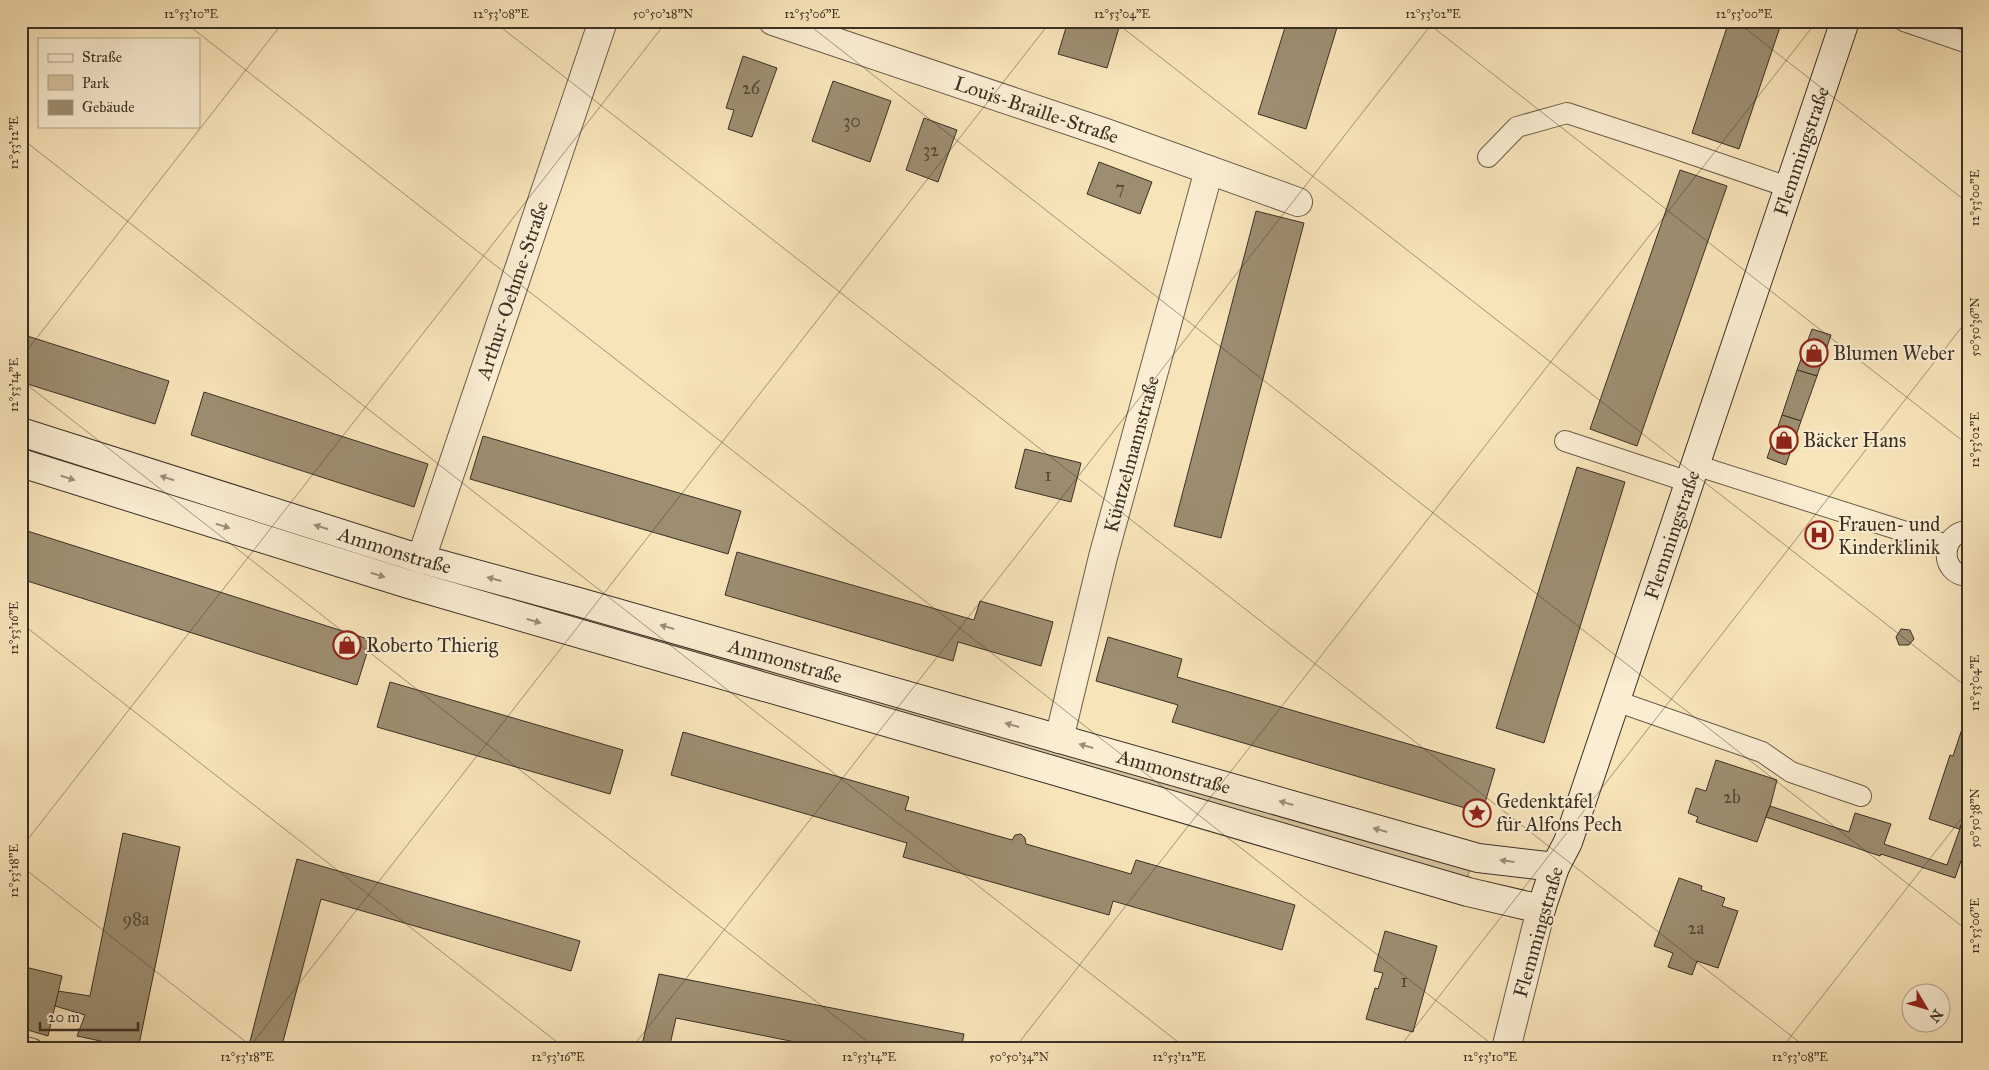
<svg xmlns="http://www.w3.org/2000/svg" width="1989" height="1070" viewBox="0 0 1989 1070" font-family="'IM FELL Great Primer',serif">
  <rect width="100%" height="100%" fill="#f8e4b9"/>
  <filter id="stains"><feTurbulence type="fractalNoise" baseFrequency=".004" numOctaves="4"/><feColorMatrix values="0 0 0 0 .2 0 0 0 0 .09 0 0 0 0 .02 0 0 0 .5 -.17"/></filter>
  <radialGradient id="worn" r=".72"><stop offset=".6" stop-color="#630" stop-opacity="0"/><stop offset="1" stop-color="#630" stop-opacity=".3"/></radialGradient>
  <path fill="#d8c5a0" stroke="#8a7a62" d="M408,563L1471,865L1467,879L405,575Z"/>
  <g fill="#9d8e71" stroke="#3b3024">
    <path d="M1068,21H1121L1107,68L1058,54Z"/>
    <path d="M1287,21H1339L1306,129L1258,114Z"/>
    <path d="M1729,21H1782L1739,149L1692,133Z"/>
    <path d="M743,56L777,68L752,137L728,129L734,110L726,108Z"/>
    <path d="M833,81L891,101L870,162L812,141Z"/>
    <path d="M924,118L957,130L938,182L906,170Z"/>
    <path d="M1099,162L1152,182L1140,214L1087,194Z"/>
    <path d="M1680,170L1727,186L1637,446L1590,429Z"/>
    <path d="M1256,211L1304,223L1221,538L1174,526Z"/>
    <path d="M1812,329L1831,335L1817,376L1797,370Z"/>
    <path d="M21,334L169,381L155,424L21,382Z"/>
    <path d="M1797,370L1817,376L1801,421L1782,415Z"/>
    <path d="M204,392L428,464L414,507L191,435Z"/>
    <path d="M1782,415L1801,421L1786,465L1767,458Z"/>
    <path d="M483,436L741,511L728,554L470,479Z"/>
    <path d="M1025,449L1081,463L1071,502L1015,488Z"/>
    <path d="M1577,467L1625,482L1544,743L1496,728Z"/>
    <path d="M21,529L371,640L357,685L21,579Z"/>
    <path d="M737,552L974,620L980,601L1053,622L1041,666L958,642L953,661L725,595Z"/>
    <path d="M1901,629L1910,630L1914,639L1909,645H1899L1896,637Z"/>
    <path d="M1108,637L1182,659L1177,677L1495,769L1482,813L1172,722L1178,705L1096,681Z"/>
    <path d="M390,682L623,750L610,794L377,727Z"/>
    <path d="M1968,711V825L1962,823L1959,829L1929,819L1950,755L1953,756Z"/>
    <path d="M683,732L909,797L905,810L910,811L1012,840L1015,835L1021,834L1025,838L1026,844L1131,874L1136,860L1295,905L1282,950L1113,901L1109,915L903,857L907,843L671,775Z"/>
    <path d="M1716,760L1777,780L1771,803L1757,842L1696,822L1698,817L1688,813L1696,788L1706,791Z"/>
    <path d="M1770,806L1849,832L1855,813L1891,824L1884,844L1947,865L1962,823L1968,825V841L1955,878L1881,854L1880,856L1766,817Z"/>
    <path d="M123,833L180,847L138,1049L77,1036L85,1015L55,1006L58,991L90,996Z"/>
    <path d="M297,859L580,941L571,971L321,899L281,1049H248Z"/>
    <path d="M1679,878L1702,886L1701,890L1725,898L1722,906L1738,911L1718,968L1697,961L1692,975L1668,967L1673,953L1654,946Z"/>
    <path d="M1385,931L1437,946L1413,1032L1366,1019L1375,988L1378,989L1383,973L1374,971Z"/>
    <path d="M21,966L62,976L48,1036L21,1028Z"/>
    <path d="M659,974L964,1034L961,1049H830L676,1018L669,1049H641Z"/>
  </g>
  <g fill="none" stroke-linecap="round" stroke-linejoin="round">
    <g stroke="#6a5d49" stroke-width="22">
      <g id="lane">
        <path d="M1904,21L1968,43"/>
        <path d="M1488,157L1517,127L1567,113L1671,147L1788,187"/>
        <path d="M1565,441L1689,482"/>
        <path d="M1695,465L1947,545"/>
        <path d="M1968,531C1940,532 1939,575 1968,576"/>
        <path d="M1616,701L1762,752L1791,772L1861,796"/>
        <path d="M21,1046L33,1049"/>
      </g>
    </g>
    <g stroke="#6a5d49" stroke-width="30">
      <g id="street">
        <path id="s1" d="M773,21L1106,133L1298,202"/>
        <path id="s2" d="M421,559L603,21"/>
        <path id="s3" d="M1059,739L1103,557L1209,170"/>
        <path d="M1506,1049L1541,909"/>
      </g>
    </g>
    <g stroke="#3b3024" stroke-width="30">
      <g id="secondary">
        <path id="s4" d="M21,432L421,559L575,601L1478,858L1555,867"/>
        <path id="s5" d="M21,463L408,584L1052,770L1468,892L1541,909L1555,867L1568,842L1845,21"/>
      </g>
    </g>
    <use href="#lane" stroke="#faedd2" stroke-width="20"/>
    <use href="#street" stroke="#faedd2" stroke-width="28"/>
    <use href="#secondary" stroke="#faedd2" stroke-width="28"/>
  </g>
  <defs><path id="oneway-solid" d="M-6-.8H1V-3.2L6.5 0L1 3.2V.8H-6Z" transform="scale(1.25)"/></defs>
  <g fill="#9a8e7b">
    <use href="#oneway-solid" transform="translate(68 478) rotate(17)"/>
    <use href="#oneway-solid" transform="translate(167 478) rotate(-162)"/>
    <use href="#oneway-solid" transform="translate(223 526) rotate(17)"/>
    <use href="#oneway-solid" transform="translate(321 527) rotate(-162)"/>
    <use href="#oneway-solid" transform="translate(378 575) rotate(17)"/>
    <use href="#oneway-solid" transform="translate(494 579) rotate(-165)"/>
    <use href="#oneway-solid" transform="translate(534 621) rotate(16)"/>
    <use href="#oneway-solid" transform="translate(667 627) rotate(-164)"/>
    <use href="#oneway-solid" transform="translate(1012 725) rotate(-164)"/>
    <use href="#oneway-solid" transform="translate(1086 746) rotate(-164)"/>
    <use href="#oneway-solid" transform="translate(1286 803) rotate(-164)"/>
    <use href="#oneway-solid" transform="translate(1380 830) rotate(-164)"/>
    <use href="#oneway-solid" transform="translate(1507 861) rotate(-173)"/>
  </g>
  <path fill="none" stroke="#3b3024" stroke-width="1" stroke-opacity="0.45" d="M183,21L1498,1049M493,21L1808,1049M804,21L1968,931M1114,21L1968,688M1425,21L1968,445M1736,21L1968,203M21,138L1187,1049M21,358L284,21M21,380L877,1049M21,623L566,1049M21,848L667,21M21,866L255,1049M248,1049L1051,21M631,1049L1434,21M1014,1049L1817,21M1398,1049L1968,319M1781,1049L1968,810"/>
  <defs>
    <g id="shop-ring" transform="scale(1.4375)"><circle r="9.5" fill="#faedd2" stroke="#8f2418" stroke-width="1.5"/><path d="M-5-2.5h2.3a2.7 3.5 0 0 1 5.4 0H5L5.5 6h-11ZM-1.5-2.5h3a1.5 2.3 0 0 0-3 0Z" fill="#8f2418"/></g>
    <g id="hospital-ring" transform="scale(1.4375)"><circle r="9.5" fill="#faedd2" stroke="#8f2418" stroke-width="1.5"/><path d="M-5-5h3v3.5h4V-5h3V5h-3V1.5h-4V5h-3Z" fill="#8f2418"/></g>
    <g id="sight-ring" transform="scale(1.4375)"><circle r="9.5" fill="#faedd2" stroke="#8f2418" stroke-width="1.5"/><path d="M0-6L1.8-2.2L6-1.7L2.9 1.2L3.7 5.4L0 3.3L-3.7 5.4L-2.9 1.2L-6-1.7L-1.8-2.2Z" fill="#8f2418"/></g>
  </defs>
  <g fill-rule="evenodd">
    <use href="#shop-ring" x="1814" y="353"/>
    <use href="#shop-ring" x="1784" y="440"/>
    <use href="#hospital-ring" x="1819" y="535"/>
    <use href="#shop-ring" x="347" y="645"/>
    <use href="#sight-ring" x="1477" y="813"/>
  </g>
  <g text-anchor="middle" dominant-baseline="central" stroke-width="4" stroke-linejoin="round" paint-order="stroke">
    <g font-size="18" fill="#544837">
      <text x="751" y="88">26</text>
      <text x="852" y="121">30</text>
      <text x="931" y="150">32</text>
      <text x="1120" y="188">7</text>
      <text x="1048" y="475">1</text>
      <text x="1732" y="797">2b</text>
      <text x="136" y="919">98a</text>
      <text x="1696" y="928">2a</text>
      <text x="1404" y="981">1</text>
    </g>
    <g font-size="20" fill="#3b3024" stroke="#faedd2">
      <text stroke="none"><textPath href="#s1" startOffset="278">Louis-Braille-Straße</textPath></text>
      <text stroke="none"><textPath href="#s5" startOffset="2386">Flemmingstraße</textPath></text>
      <text stroke="none"><textPath href="#s2" startOffset="284">Arthur-Oehme-Straße</textPath></text>
      <text stroke="none"><textPath href="#s3" startOffset="294">Küntzelmannstraße</textPath></text>
      <text stroke="none"><textPath href="#s5" startOffset="1981">Flemmingstraße</textPath></text>
      <text stroke="none"><textPath href="#s4" startOffset="392">Ammonstraße</textPath></text>
      <text stroke="none"><textPath href="#s4" startOffset="798">Ammonstraße</textPath></text>
      <text stroke="none"><textPath href="#s4" startOffset="1202">Ammonstraße</textPath></text>
      <text transform="translate(1538 932) rotate(-74)">Flemmingstraße</text>
    </g>
    <g font-size="20" fill="#3b3024" stroke="#faedd2" text-anchor="start">
      <text x="1833" y="353">Blumen Weber</text>
      <text x="1803" y="440">Bäcker Hans</text>
      <text x="1838" y="524">Frauen- und<tspan x="1838" dy="23">Kinderklinik</tspan></text>
      <text x="366" y="645">Roberto Thierig</text>
      <text x="1496" y="801">Gedenktafel<tspan x="1496" dy="23">für Alfons Pech</tspan></text>
    </g>
  </g>
  <rect width="1989" height="1070" fill="none" stroke="#f8e4b9" stroke-width="55"/>
  <rect x="38" y="38" width="162" height="90" fill="#faedd2" stroke="#aea18c"/>
  <rect x="48" y="54" width="25" height="8" fill="#faedd2" stroke="#aea18c"/>
  <text x="82" y="62" font-size="15" fill="#3b3024">Straße</text>
  <rect x="48" y="75" width="25" height="15" fill="#d8c5a0" stroke="#aea18c"/>
  <text x="82" y="88" font-size="15" fill="#3b3024">Park</text>
  <rect x="48" y="100" width="25" height="15" fill="#9d8e71" stroke="#aea18c"/>
  <text x="82" y="112" font-size="15" fill="#3b3024">Gebäude</text>
  <g transform="translate(1926 1008) rotate(128)"><circle r="24" fill="#faedd2" stroke="#aea18c"/>
  <path d="M0-4L9 19L0 12L-9 19Z" fill="#8f2418"/>
  <text y="-8" font-size="14" font-weight="bold" text-anchor="middle" fill="#3b3024">N</text>
  </g>
  <path d="M40 1022v8h98v-8" fill="none" stroke="#3b3024" stroke-width="2.5"/>
  <text x="48" y="1022" font-size="15" fill="#3b3024" stroke="#faedd2" stroke-width="4" paint-order="stroke">20 m</text>
  <rect x="28" y="28" width="1934" height="1014" fill="none" stroke="#3b3024" stroke-width="2"/>
  <g font-size="12" text-anchor="middle" fill="#3b3024">
    <text x="191" y="18">12°53'10"E</text>
    <text x="501" y="18">12°53'08"E</text>
    <text x="663" y="18">50°50'28"N</text>
    <text x="812" y="18">12°53'06"E</text>
    <text x="1122" y="18">12°53'04"E</text>
    <text x="1433" y="18">12°53'02"E</text>
    <text x="1744" y="18">12°53'00"E</text>
    <text transform="translate(14 143) rotate(-90)" y="4">12°53'12"E</text>
    <text transform="translate(1975 198) rotate(-90)" y="4">12°53'00"E</text>
    <text transform="translate(1975 327) rotate(-90)" y="4">50°50'36"N</text>
    <text transform="translate(14 385) rotate(-90)" y="4">12°53'14"E</text>
    <text transform="translate(1975 440) rotate(-90)" y="4">12°53'02"E</text>
    <text transform="translate(14 628) rotate(-90)" y="4">12°53'16"E</text>
    <text transform="translate(1975 683) rotate(-90)" y="4">12°53'04"E</text>
    <text transform="translate(1975 818) rotate(-90)" y="4">50°50'38"N</text>
    <text transform="translate(14 871) rotate(-90)" y="4">12°53'18"E</text>
    <text transform="translate(1975 926) rotate(-90)" y="4">12°53'06"E</text>
    <text x="247" y="1061">12°53'18"E</text>
    <text x="558" y="1061">12°53'16"E</text>
    <text x="869" y="1061">12°53'14"E</text>
    <text x="1019" y="1061">50°50'34"N</text>
    <text x="1179" y="1061">12°53'12"E</text>
    <text x="1490" y="1061">12°53'10"E</text>
    <text x="1800" y="1061">12°53'08"E</text>
  </g>
  <rect width="100%" height="100%" filter="url(#stains)"/>
  <rect width="100%" height="100%" fill="url(#worn)"/>
</svg>
